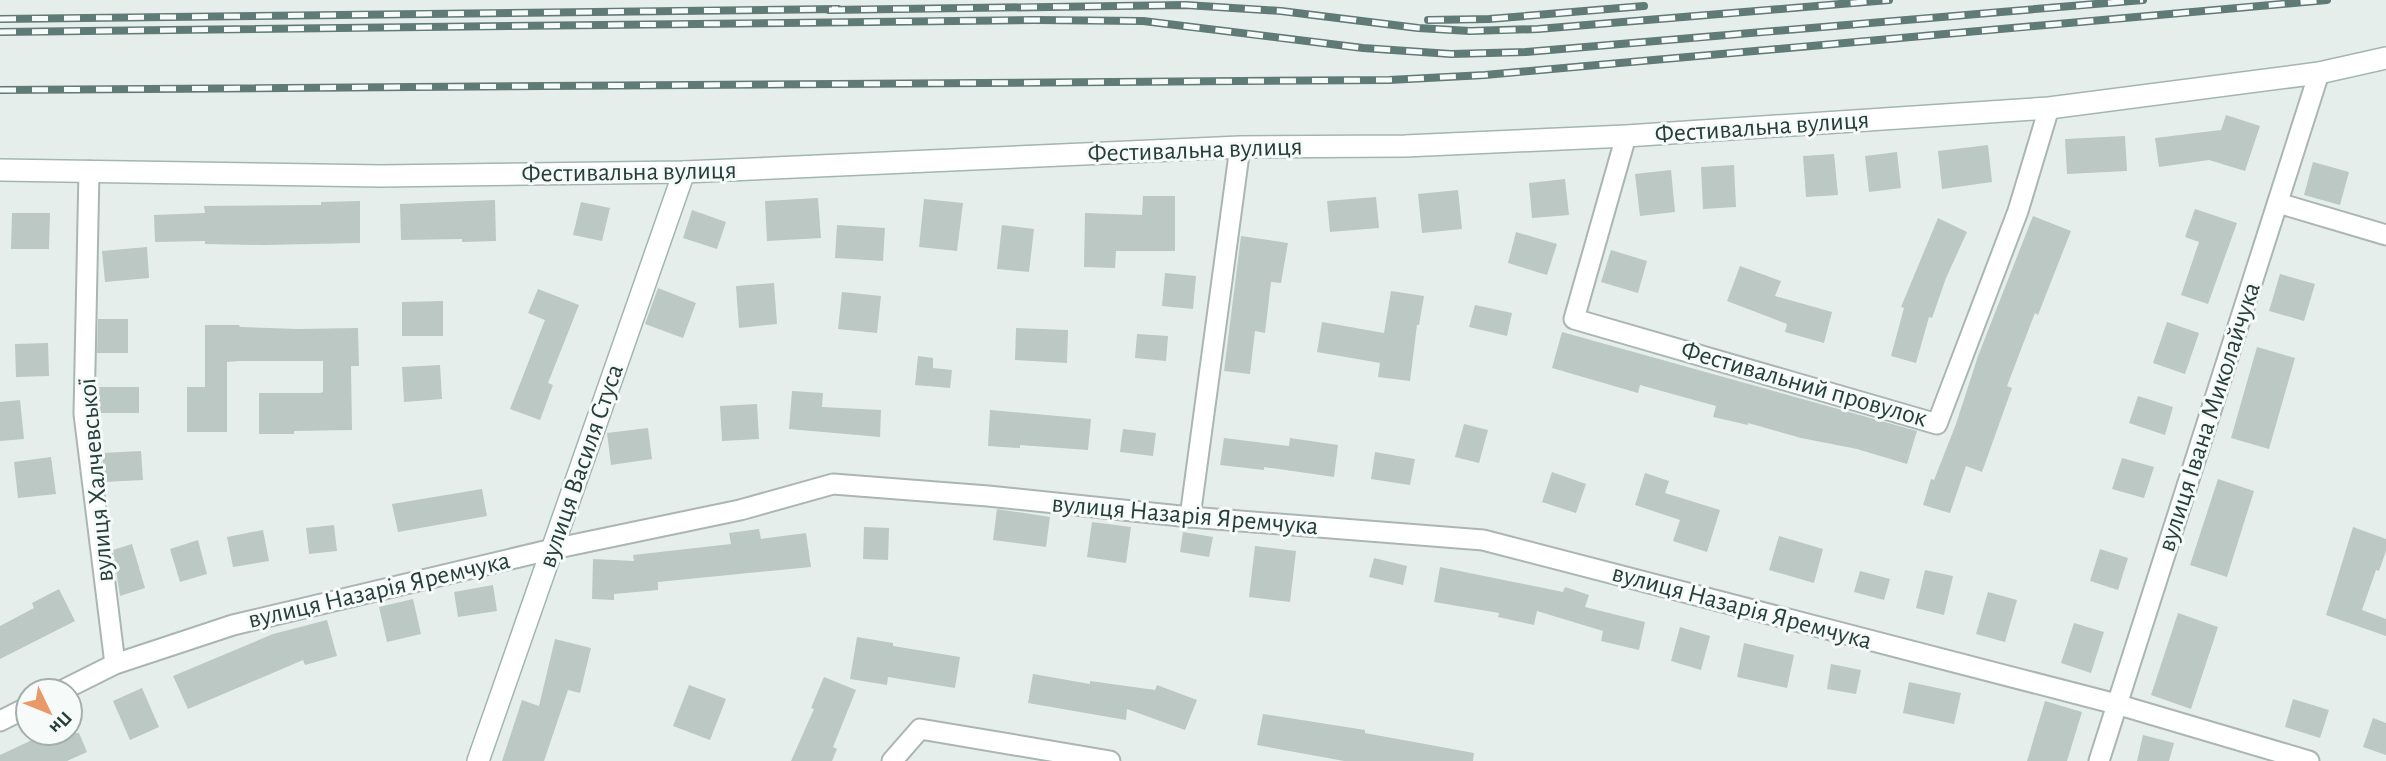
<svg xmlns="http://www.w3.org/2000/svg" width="2386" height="761" viewBox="0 0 2386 761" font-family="'Alegreya Sans',sans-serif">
  <rect width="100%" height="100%" fill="#e6eeeb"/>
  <g fill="#bbc8c4">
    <path d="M2226,115L2260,126L2245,171L2209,160L2159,167L2155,138L2221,130Z"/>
    <path d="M2125,136L2127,171L2067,174L2065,139Z"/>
    <path d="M1988,145L1992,182L1942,189L1938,151Z"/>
    <path d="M1897,152L1901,188L1869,192L1865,156Z"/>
    <path d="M1834,154L1838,195L1806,197L1803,156Z"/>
    <path d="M2313,162L2349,172L2340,205L2304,195Z"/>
    <path d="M1734,165L1736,207L1703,209L1701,167Z"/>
    <path d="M1671,170L1675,212L1640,216L1635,174Z"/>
    <path d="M1565,179L1569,215L1532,218L1529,183Z"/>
    <path d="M1458,190L1462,229L1422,233L1418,194Z"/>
    <path d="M1143,196H1175V251H1116L1115,268L1084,267L1085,213L1142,215Z"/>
    <path d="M1376,197L1379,228L1330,232L1327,201Z"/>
    <path d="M818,198L821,238L767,241L765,201Z"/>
    <path d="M924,199L963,203L957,251L919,247Z"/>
    <path d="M495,200L496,241L462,242V239L401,240L400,204Z"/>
    <path d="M360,201V243L263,245L205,244V241L155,242L154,215L205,213L204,206L321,205V202Z"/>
    <path d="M581,202L610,208L602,241L573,235Z"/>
    <path d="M2195,209L2237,223L2208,304L2181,295L2199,242L2185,237Z"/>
    <path d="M692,210L726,222L717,249L683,238Z"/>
    <path d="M12,213H50L49,249H11Z"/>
    <path d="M2033,216L2071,231L2038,315L2035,313L2007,386L2012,388L1982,472L1966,466L1950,513L1923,505L1931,479L1934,480L1956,424L1978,356Z"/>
    <path d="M1938,218L1967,232L1946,278L1932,318L1929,317L1916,363L1891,356L1904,308L1901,307Z"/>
    <path d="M837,225L885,228L883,261L835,258Z"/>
    <path d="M1002,225L1034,229L1029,272L997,269Z"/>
    <path d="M1516,232L1557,244L1547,275L1508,263Z"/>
    <path d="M1241,236L1288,243L1281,283L1271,282L1265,333L1255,331L1250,374L1224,371Z"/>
    <path d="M147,247L149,278L105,282L102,251Z"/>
    <path d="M1611,250L1647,261L1638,293L1601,282Z"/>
    <path d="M1740,266L1781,281L1775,296L1832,312L1824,343L1785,332L1787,324L1727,301Z"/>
    <path d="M1165,273L1196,276L1193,309L1162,306Z"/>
    <path d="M2280,274L2315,284L2304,321L2269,311Z"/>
    <path d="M774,283L777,324L739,328L736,286Z"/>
    <path d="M658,288L696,303L683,338L645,324Z"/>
    <path d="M538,289L579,305L548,383L553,385L540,420L510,409L545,320L528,313Z"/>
    <path d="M1391,291L1424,296L1419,325H1417L1410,381L1378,377L1380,363L1317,352L1322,322L1384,333Z"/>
    <path d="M842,292L881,296L877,333L838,329Z"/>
    <path d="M443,301V336H402V302Z"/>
    <path d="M1475,305L1512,313L1507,336L1469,327Z"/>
    <path d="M98,319H128V353H97Z"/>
    <path d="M2167,322L2199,333L2185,374L2153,363Z"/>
    <path d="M205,325H239L240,327L298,329L358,328L359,366H351L352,430L294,431V434H259V393H320L323,392V361H240L227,362V432H187V387H205Z"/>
    <path d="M1016,328L1068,330L1067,363L1015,360Z"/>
    <path d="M1562,332L1917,431L1907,464L1857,449L1801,438L1748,423V425L1713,417L1716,406L1640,385L1638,393L1552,368Z"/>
    <path d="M1137,334L1168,336L1166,361L1135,358Z"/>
    <path d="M48,343L49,376L16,377L15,344Z"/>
    <path d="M2257,347L2295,358L2269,449L2231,438Z"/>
    <path d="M918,356L933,358V368L952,370L950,388L915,385Z"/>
    <path d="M440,365L442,399L404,402L402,367Z"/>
    <path d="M97,387H139V413H96Z"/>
    <path d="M792,391L823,393L822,407L881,410L880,437L789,429Z"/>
    <path d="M2138,396L2173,407L2165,435L2129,423Z"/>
    <path d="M20,400L24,439L0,441V402Z"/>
    <path d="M757,404L759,439L722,441L720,406Z"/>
    <path d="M990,410L1091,419L1088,450L1020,445V448L988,446Z"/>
    <path d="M1464,424L1488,430L1479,463L1455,457Z"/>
    <path d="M648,428L652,459L611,465L607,433Z"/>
    <path d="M1123,429L1156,433L1153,456L1120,452Z"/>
    <path d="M1224,438L1289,446L1290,438L1338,445L1334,477L1264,467V470L1220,465Z"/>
    <path d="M141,451L143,480L105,482L102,453Z"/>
    <path d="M1375,452L1415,459L1410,485L1371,479Z"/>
    <path d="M51,457L56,494L18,498L14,462Z"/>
    <path d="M2122,458L2154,467L2144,498L2112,489Z"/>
    <path d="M1552,472L1586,484L1576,513L1542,502Z"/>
    <path d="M1645,473L1669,481L1665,493L1720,510L1707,552L1673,541L1680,520L1635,505Z"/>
    <path d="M2218,479L2254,491L2227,577L2190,565Z"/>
    <path d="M482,489L487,516L398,532L392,504Z"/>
    <path d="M997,509L1050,517L1046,547L993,540Z"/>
    <path d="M1092,522L1131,527L1126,563L1087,557Z"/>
    <path d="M334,525L337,551L309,554L306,528Z"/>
    <path d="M864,527L889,528L888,560L863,559Z"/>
    <path d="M2353,527L2386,539V551L2379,571L2376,570L2362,610L2386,619V636L2326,615Z"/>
    <path d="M759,529L761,539L806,533L811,567L658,582V590L614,594V600L592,599L593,559L634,561L633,555L731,544L729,533Z"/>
    <path d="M263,530L269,561L233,567L227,537Z"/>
    <path d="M1183,532L1213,537L1209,557L1180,552Z"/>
    <path d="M1779,536L1823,549L1814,583L1769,570Z"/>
    <path d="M198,540L207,574L180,582L170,549Z"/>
    <path d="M132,544L145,588L120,596L113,550Z"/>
    <path d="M1255,546L1296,551L1290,602L1249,597Z"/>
    <path d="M2100,549L2128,558L2118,590L2090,581Z"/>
    <path d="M1374,558L1407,566L1403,585L1369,577Z"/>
    <path d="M1440,567L1563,592L1565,587L1589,595L1585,607L1645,622L1639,650L1601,641L1603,631L1537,611L1534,625L1498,617L1499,613L1434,602Z"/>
    <path d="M1925,570L1953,576L1944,615L1916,608Z"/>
    <path d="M1860,571L1890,579L1884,600L1854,592Z"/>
    <path d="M493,585L497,611L458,617L454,592Z"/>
    <path d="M59,589L75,621L0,659V626L34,608L32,603Z"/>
    <path d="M1988,592L2017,600L2005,642L1976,634Z"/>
    <path d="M413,599L421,634L387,642L379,607Z"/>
    <path d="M2178,613L2218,627L2191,709L2151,695Z"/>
    <path d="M327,620L337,656L305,665L303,660L188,709L173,676L273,634Z"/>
    <path d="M2074,623L2104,632L2091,673L2061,663Z"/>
    <path d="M1680,627L1710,636L1701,670L1671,661Z"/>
    <path d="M857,637L893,643V646L960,657L955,688L888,677L887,685L850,679Z"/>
    <path d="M555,639L591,648L580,693L568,690L544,761H502L522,700L539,706Z"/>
    <path d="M1744,643L1794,655L1787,688L1737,677Z"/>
    <path d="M1831,664L1861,670L1856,694L1827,689Z"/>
    <path d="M1033,674L1090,684V681L1155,690L1157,685L1197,700L1185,730L1127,709L1126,720L1028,703Z"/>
    <path d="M824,677L856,690L833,747L837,749L832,761H791L814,709L811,708Z"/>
    <path d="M1909,682L1961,693L1954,724L1903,713Z"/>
    <path d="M689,685L726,699L710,740L673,726Z"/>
    <path d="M142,688L159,727L130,740L113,701Z"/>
    <path d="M2293,699L2329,710L2320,738L2285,727Z"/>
    <path d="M2045,701L2082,712L2067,761H2027Z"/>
    <path d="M1263,714L1365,730V733L1474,753L1473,761H1344L1257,745Z"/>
    <path d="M2373,718L2386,723V755L2363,747Z"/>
    <path d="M47,733H79L87,752L67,761H0V755Z"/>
    <path d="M2143,735L2174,743L2169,761H2137Z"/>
  </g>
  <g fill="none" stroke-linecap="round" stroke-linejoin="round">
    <g stroke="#a9b6b3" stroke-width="23">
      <g id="street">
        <path d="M1626,136L1574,319L1937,424L2018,211L2049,108"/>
        <path d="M89,171L84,414L115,664"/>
        <path d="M2278,203L2386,235"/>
        <path d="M1190,517L1240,147"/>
        <path d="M61,691L115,664L233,625L553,549L740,510L833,484L988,496L1190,517L1483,540L2116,704L2309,761"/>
        <path d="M0,721L28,707"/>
        <path d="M892,761L920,729L1110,761"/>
        <path d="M2099,761L2319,73"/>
      </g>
    </g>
    <g stroke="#a2b6b1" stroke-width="24">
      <g id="secondary">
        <path d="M0,170L381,176L684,172L1240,147L1405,146L1626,136L2049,108L2319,73L2386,58"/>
        <path d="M478,761L684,172"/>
      </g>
    </g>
    <use href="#street" stroke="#fff" stroke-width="19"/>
    <use href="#secondary" stroke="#fff" stroke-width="21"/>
    <g stroke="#607a76" stroke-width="8">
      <g id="rail">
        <path d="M829,10L1186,5L1281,11L1418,28L1470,31L1538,29L1889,0"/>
        <path d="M0,19L838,9"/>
        <path d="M1428,20L1489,19L1644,6"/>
        <path d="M0,32L1034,20L1143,21L1363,48L1451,54L1526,52L2143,0"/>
        <path d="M0,90L1389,80L1485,75L2327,0"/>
      </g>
    </g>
    <use href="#rail" stroke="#f6faf9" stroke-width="5" stroke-dasharray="16" stroke-linecap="butt"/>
  </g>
  <g text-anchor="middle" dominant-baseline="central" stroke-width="6" stroke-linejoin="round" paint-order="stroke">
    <g font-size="26" fill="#263f3b" stroke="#f6faf9">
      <text transform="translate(1762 127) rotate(-4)">Фестивальна вулиця</text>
      <text transform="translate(1195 150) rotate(-2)">Фестивальна вулиця</text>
      <text transform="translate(629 172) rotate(-1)">Фестивальна вулиця</text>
      <text transform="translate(1804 384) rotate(16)">Фестивальний провулок</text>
      <text transform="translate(2209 417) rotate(-72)">вулиця Івана Миколайчука</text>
      <text transform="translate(581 466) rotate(-71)">вулиця Василя Стуса</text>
      <text transform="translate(96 480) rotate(-95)">вулиця Халчевської</text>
      <text transform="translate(1185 515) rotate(5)">вулиця Назарія Яремчука</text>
      <text transform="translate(379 590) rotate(-13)">вулиця Назарія Яремчука</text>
      <text transform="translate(1742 607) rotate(15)">вулиця Назарія Яремчука</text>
    </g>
  </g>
  <g transform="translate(49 712) rotate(133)"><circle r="33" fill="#f6faf9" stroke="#a3afad" stroke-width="2"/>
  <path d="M0-5L12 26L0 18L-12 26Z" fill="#e99868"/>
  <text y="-10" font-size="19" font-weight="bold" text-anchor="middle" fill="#263f3b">Пн</text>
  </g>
</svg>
